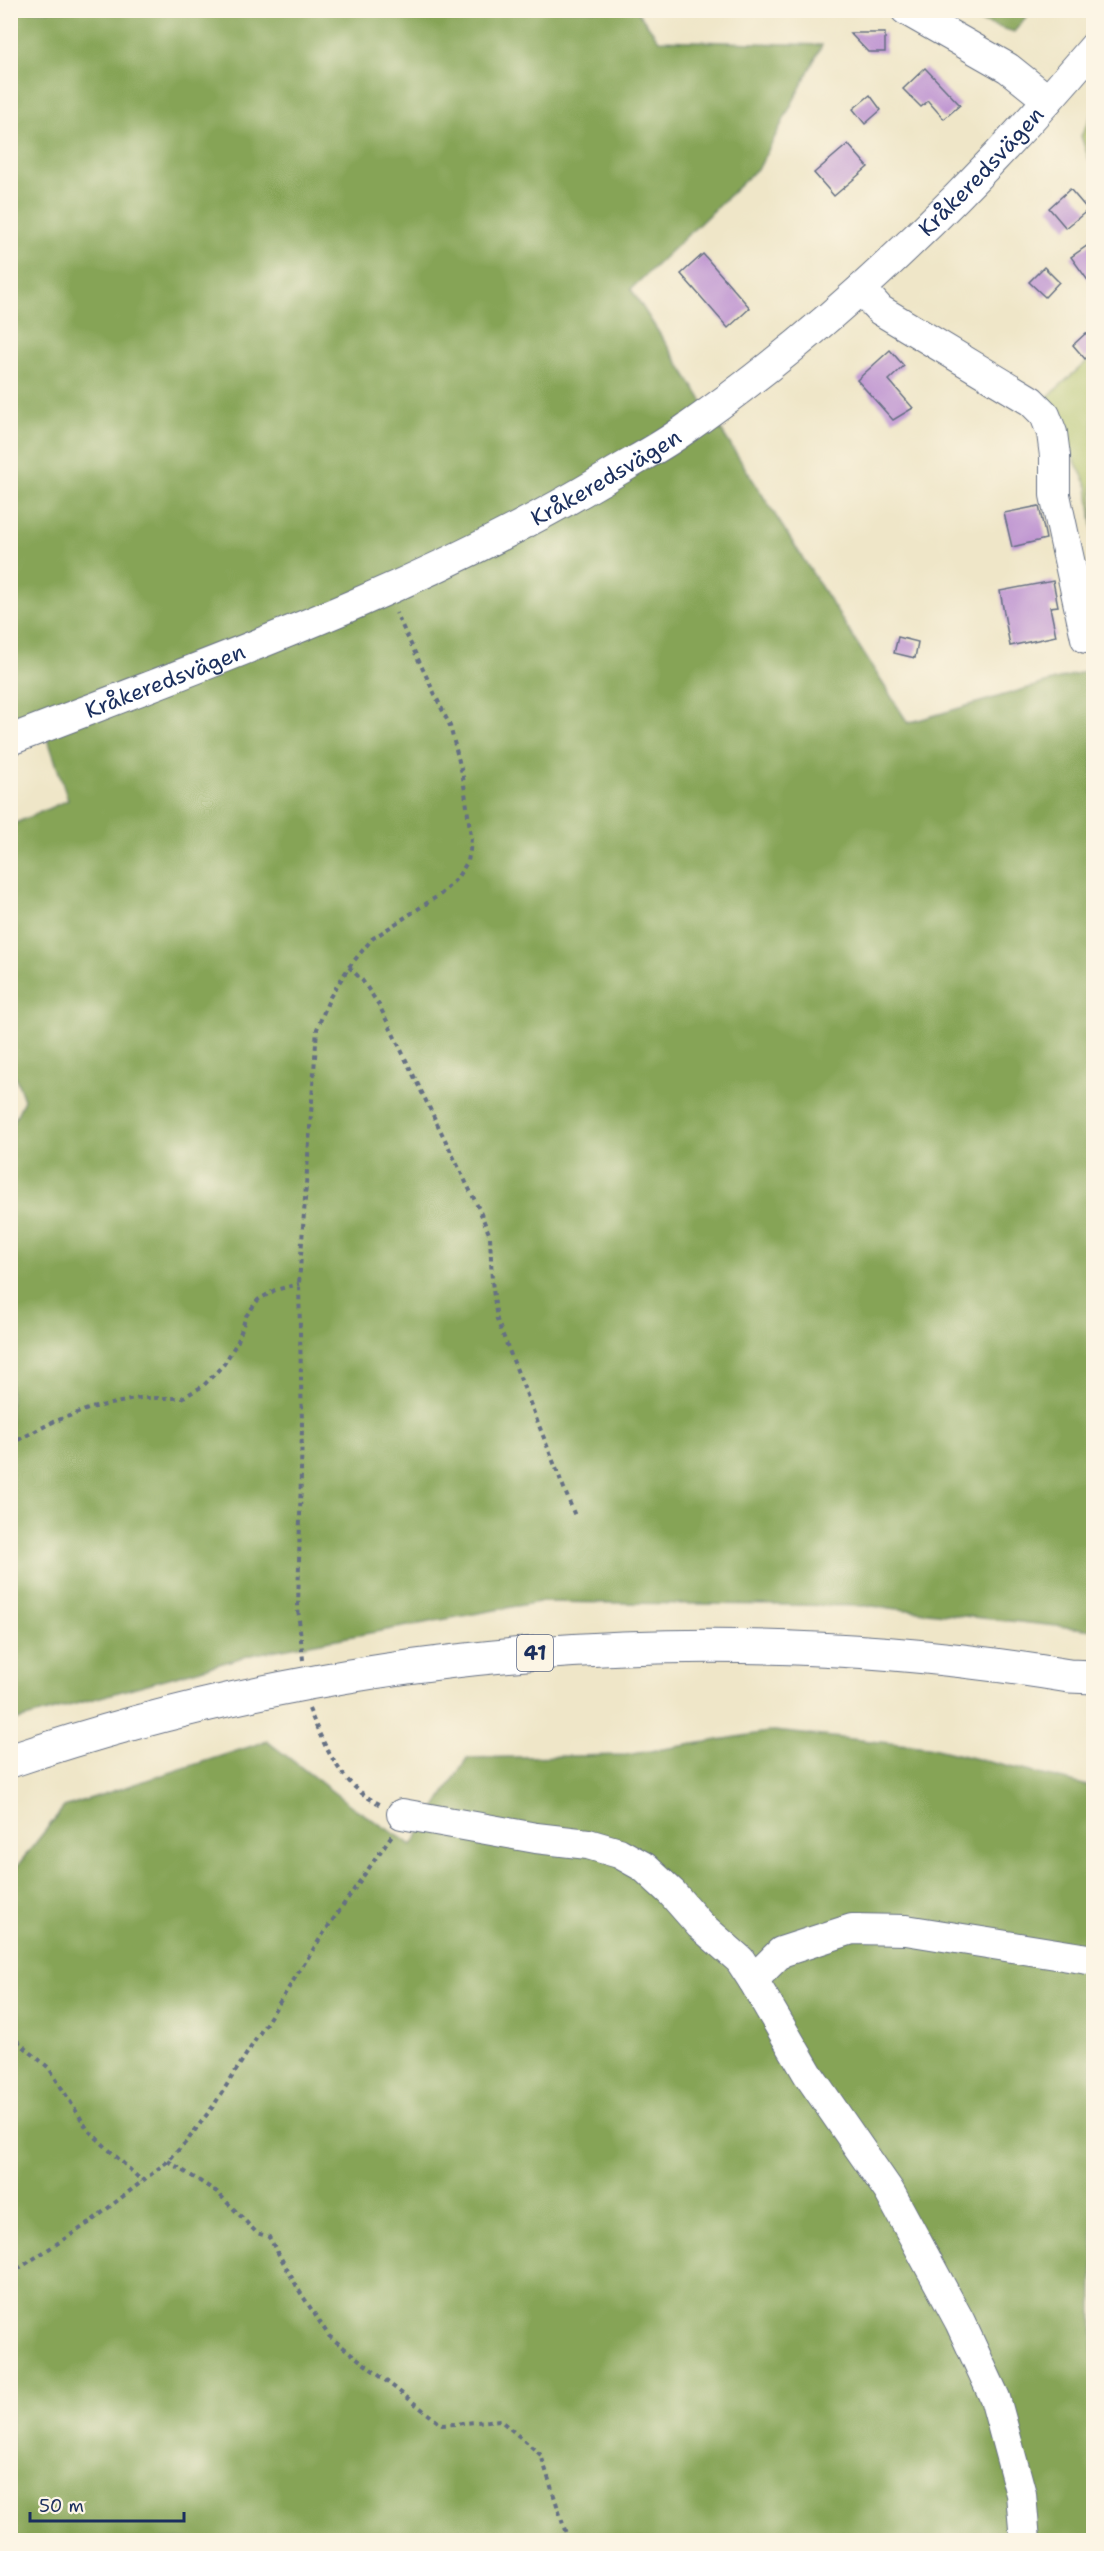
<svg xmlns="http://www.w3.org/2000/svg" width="1104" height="2551" viewBox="0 0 1104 2551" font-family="'Shantell Sans',sans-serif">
  <rect width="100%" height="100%" fill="#fcf5e5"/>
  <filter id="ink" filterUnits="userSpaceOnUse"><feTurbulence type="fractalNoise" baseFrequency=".0167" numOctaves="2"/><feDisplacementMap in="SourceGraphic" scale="12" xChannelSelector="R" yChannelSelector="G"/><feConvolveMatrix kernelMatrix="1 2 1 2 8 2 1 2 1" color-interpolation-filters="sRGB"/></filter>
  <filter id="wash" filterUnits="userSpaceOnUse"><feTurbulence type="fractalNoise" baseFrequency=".008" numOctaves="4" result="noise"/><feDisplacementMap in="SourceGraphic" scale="24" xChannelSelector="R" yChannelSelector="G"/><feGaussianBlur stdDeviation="1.35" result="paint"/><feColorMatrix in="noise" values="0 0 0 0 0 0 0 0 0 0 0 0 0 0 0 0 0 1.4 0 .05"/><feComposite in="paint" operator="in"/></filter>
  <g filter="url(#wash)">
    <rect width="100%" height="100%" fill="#efe6c8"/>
    <g fill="#a9bd61" stroke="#627660" stroke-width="1.5">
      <path d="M1093,112V171L1081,136Z"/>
      <path d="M1093,356V532L1088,487L1044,400Z"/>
    </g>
    <g fill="#86a457" stroke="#506a5a" stroke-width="1.5">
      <path d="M636,10L659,40L822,45L760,166L631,289L908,723L1093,669V1630L871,1606L539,1602L255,1654L11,1722L10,1129L24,1100L11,1064V825L68,800L39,712L11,723V11Z"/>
      <path d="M947,11H1031L1014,32Z"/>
      <path d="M774,1731L928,1747L1093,1787V2540H11L10,1875L64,1807L267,1741L354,1808L412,1845L467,1758L626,1755Z"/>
    </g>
    <g id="blocks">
      <g fill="#bd93d1">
        <path d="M850,33H885V52H868Z"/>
        <path d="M925,68L960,105L944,119L928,101L921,107L903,89Z"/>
        <path d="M870,95L881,110L865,124L853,109Z"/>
        <path d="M848,144L868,167L834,196L814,173Z"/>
        <path d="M1070,189L1088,210L1066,228L1049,208Z"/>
        <path d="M1094,241V289L1071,257Z"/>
        <path d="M703,254L750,308L728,328L681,274Z"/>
        <path d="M1044,267L1059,282L1045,297L1029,282Z"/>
        <path d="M1086,333L1094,342V351L1085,359L1073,345Z"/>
        <path d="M890,350L904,366L889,380L913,408L893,420L857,380Z"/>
        <path d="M1039,506L1046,539L1012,547L1004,513Z"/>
        <path d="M1053,581L1058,606L1050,607L1056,636L1010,646L1000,591Z"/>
        <path d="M898,637L918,642L915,658L894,653Z"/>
      </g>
    </g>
  </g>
  <g filter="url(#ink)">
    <use href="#blocks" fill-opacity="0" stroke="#656f83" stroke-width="1.5"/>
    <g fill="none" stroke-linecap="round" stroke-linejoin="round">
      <g stroke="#656f83" stroke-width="32">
        <g id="minor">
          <path d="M906,10L1008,68L1048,100"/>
          <path d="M861,289L880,310L1031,401L1045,415L1052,433L1055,456V495L1086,638"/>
          <path id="s1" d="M10,740C212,662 418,590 604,479C628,464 654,451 677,435C833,327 971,192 1094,47"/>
          <path d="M402,1814L536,1838L588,1844L619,1853L644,1867L672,1893L700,1925L740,1960L753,1980L781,1952L852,1929L906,1930L1094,1960"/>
          <path d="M753,1980L808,2074L889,2191L960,2322L995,2398L1021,2494L1025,2540"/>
        </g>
      </g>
      <g stroke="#656f83" stroke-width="35">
        <path id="major" d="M10,1761C349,1646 717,1617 1069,1676L1094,1677"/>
      </g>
      <g stroke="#656f83" stroke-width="4" stroke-dasharray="4.5 4.5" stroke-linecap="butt">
        <path d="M349,967L362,980L379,1005L479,1209L490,1236L492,1281L497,1320L575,1516"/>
        <path d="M10,1444L53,1422L91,1408L140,1398H182L203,1386L224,1364L238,1341L246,1316L258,1300L275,1290L299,1284"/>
        <path d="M303,1660L298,1609L302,1426L299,1284L317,1029L330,997L349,967L372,939L441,894L457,878L468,861L470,850L471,837L463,777L450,726L396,613"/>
        <path d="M309,1709C324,1746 342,1788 382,1805"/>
        <path d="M10,2035L49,2068L88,2130L142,2181"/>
        <path d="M168,2161L217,2192L257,2233L269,2237L300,2292L329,2336L442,2425L500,2420L541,2455L568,2540"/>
        <path d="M10,2274L89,2223L168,2161L187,2141L214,2105L323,1934L392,1835"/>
      </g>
      <use href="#minor" stroke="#fff" stroke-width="30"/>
      <use href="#major" stroke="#fff" stroke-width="33"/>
    </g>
  </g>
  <g text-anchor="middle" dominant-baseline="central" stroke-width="4.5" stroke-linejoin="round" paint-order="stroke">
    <rect fill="#fcf5e5" stroke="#5e6a86" stroke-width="1.5" x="517" y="1635" width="36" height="36" rx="4.5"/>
    <g font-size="21" font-weight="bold" fill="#1b2f5e">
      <text x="535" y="1653">41</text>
    </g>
    <g font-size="22" fill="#1b2f5e" stroke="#fcf5e5">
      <text stroke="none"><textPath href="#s1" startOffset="1138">Kråkeredsvägen</textPath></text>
      <text stroke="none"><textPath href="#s1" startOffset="652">Kråkeredsvägen</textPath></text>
      <text stroke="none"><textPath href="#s1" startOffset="166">Kråkeredsvägen</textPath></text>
    </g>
  </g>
  <rect width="1104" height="2551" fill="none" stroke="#fcf5e5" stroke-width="36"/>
  <path d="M30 2512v9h154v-9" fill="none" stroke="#1b2f5e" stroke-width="3"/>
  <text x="39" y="2512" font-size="18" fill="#1b2f5e" stroke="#fcf5e5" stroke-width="4.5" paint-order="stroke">50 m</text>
</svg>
